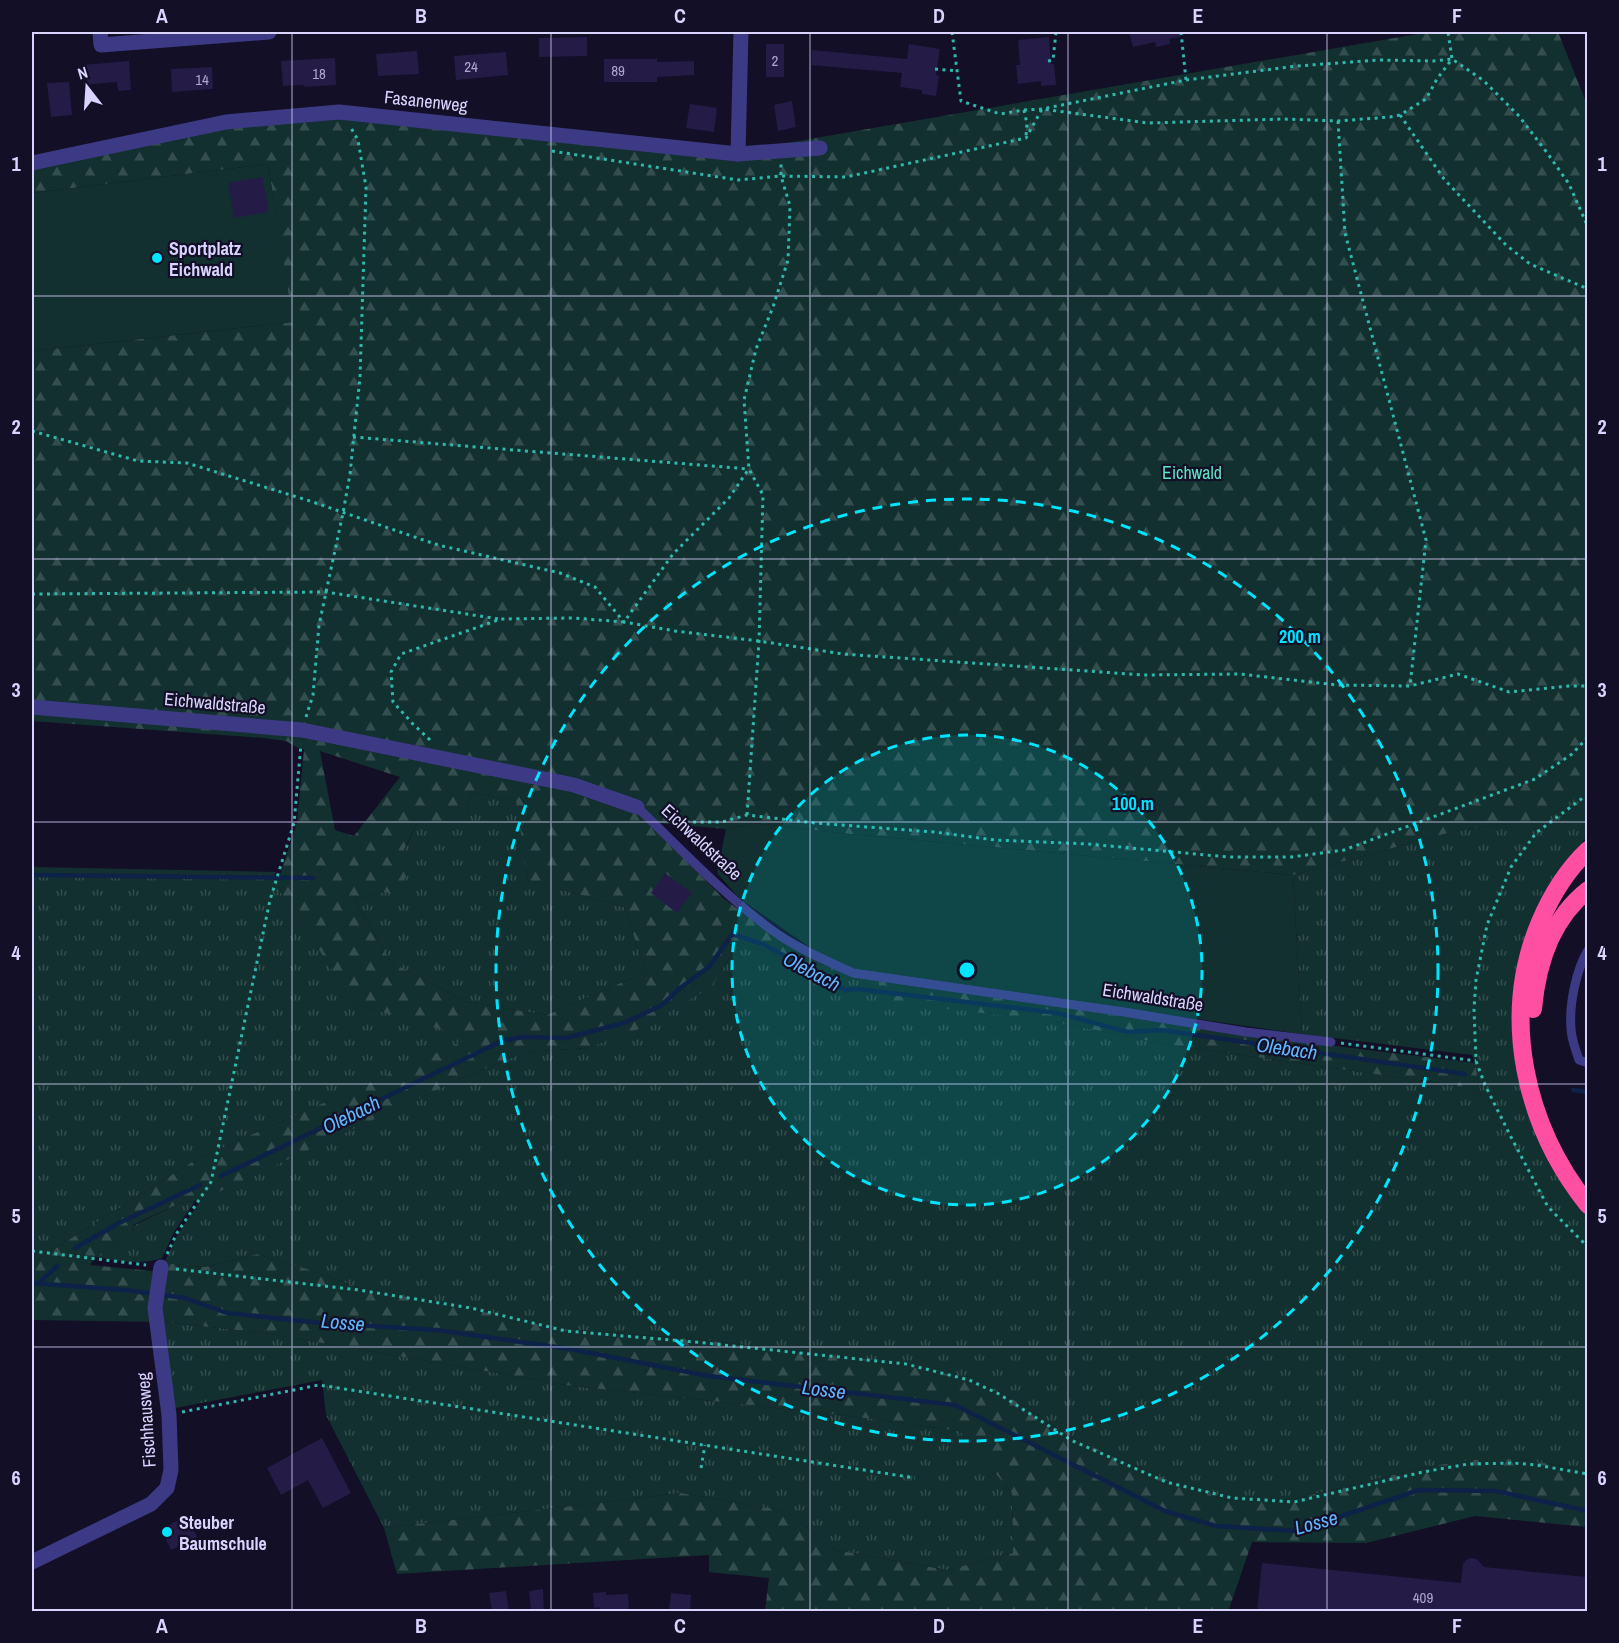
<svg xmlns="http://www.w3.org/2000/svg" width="1619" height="1643" viewBox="0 0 1619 1643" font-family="'Archivo Narrow',sans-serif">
  <defs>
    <pattern id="grass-tufts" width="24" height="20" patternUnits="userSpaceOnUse" patternTransform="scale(1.5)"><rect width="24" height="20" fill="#12302f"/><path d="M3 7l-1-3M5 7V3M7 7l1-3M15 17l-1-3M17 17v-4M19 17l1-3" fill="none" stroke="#344d4e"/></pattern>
    <pattern id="forest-firs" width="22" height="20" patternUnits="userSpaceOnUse" patternTransform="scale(1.5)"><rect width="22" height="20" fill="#12302f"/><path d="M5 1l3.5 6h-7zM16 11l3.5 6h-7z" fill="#344d4e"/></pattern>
  </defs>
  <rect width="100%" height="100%" fill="#130f26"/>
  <g fill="url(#grass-tufts)">
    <path d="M1587,787V836L1561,871L1515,1058L1587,1211V1470L1519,1459L1422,1468L1294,1499L1226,1500L1166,1479L1072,1438L1024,1406L995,1389L966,1378L888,1362L694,1339L561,1329L466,1308L360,1288L307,1269L257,1254L205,1267L164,1263L178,1234L201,1200L207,1196L460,1079L526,1052L588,1048L711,987L739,942L780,957L803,954L822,964L852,976L878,981L1055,1022L1165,1044L1466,1087L1481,1097L1475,1063L1472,1055L1302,1034L1293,875L1459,830L1509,824L1522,843L1537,826Z"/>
    <path d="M470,792L517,801L528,880L624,907L646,972L547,1015L466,1002L391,962L354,900L385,892L420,817L467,811Z"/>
    <path d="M32,867L276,872L273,876L274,880L278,881L281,893L355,1004L471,1038L197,1159L37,1260H32Z"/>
    <path d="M195,1201L174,1232L162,1258C141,1266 117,1260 95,1257L132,1235L133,1226L182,1202Z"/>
    <path d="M164,1322L264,1333L572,1386L842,1415L960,1431L1012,1493L1013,1553L947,1570L836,1550L786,1511L681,1493L384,1528L326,1415L322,1380L175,1408Z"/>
  </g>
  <g fill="url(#forest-firs)" fill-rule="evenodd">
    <path d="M1429,32H1558L1588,107V787L1537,826L1522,844L1509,824L1459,830L1293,875L829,832L753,823L726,829L648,822L723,898L767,931L803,954L780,957L739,942L711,987L644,1027L588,1048L526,1052L460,1079L201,1200L182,1202L133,1225L132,1235L95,1257L90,1265L152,1271L164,1263L205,1267L257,1254L307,1269L360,1288L466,1308L561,1329L694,1339L888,1362L966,1378L995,1389L1024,1406L1072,1438L1166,1479L1226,1500L1294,1499L1422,1468L1468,1460L1519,1459L1587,1470V1527L1475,1516L1366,1543L1252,1542L1228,1612L765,1611L769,1578L709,1572V1555L397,1574L384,1528L681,1493L786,1511L836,1550L947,1570L1013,1553L1012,1493L960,1431L842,1415L572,1386L264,1333L164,1322L32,1320V1260H37L197,1159L470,1038L355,1004L281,893L278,881L297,823L304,749L298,748L286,741L264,738L32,721V351L292,322L268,164L32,193V159L340,109L746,150ZM320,751L400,777L354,836L335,830ZM470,792L516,801L528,880L624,907L646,972L547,1015L466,1002L391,962L354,900L385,892L396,895L412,866L404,850L420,817L452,828L467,811Z"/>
    <path d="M878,981L991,996L1246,1035L1475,1063L1481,1097L1466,1087L1165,1044L1055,1022L883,1001Z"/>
  </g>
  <g fill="#12302f">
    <path d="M268,164L293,322L32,351V193Z"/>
    <path d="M753,823L829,832L1293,875L1302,1034L855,970L818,953L740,899L717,873L726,829Z"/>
  </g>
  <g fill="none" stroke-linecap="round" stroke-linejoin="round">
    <g stroke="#0c2248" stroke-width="4.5">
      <path d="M32,875L313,878"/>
      <path d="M1573,1090L1588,1092"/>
      <path d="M221,1176L504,1040L524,1037L566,1038L624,1023L662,1005L679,989L710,966L732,934L765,945L845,990L858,989L1057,1013L1128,1032L1162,1030L1465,1074"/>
      <path d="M75,1248L121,1222L200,1185"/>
      <path d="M32,1283L125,1290L185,1298L227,1313L321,1323L437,1330L570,1349L709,1376L955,1405L1165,1511L1216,1526L1297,1531L1419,1490L1496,1491L1588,1511"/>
      <path d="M38,1284L57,1266"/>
    </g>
  </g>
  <g fill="#241b47">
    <path d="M1129,32H1180V37L1169,39L1170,44L1156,47L1155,42L1133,47Z"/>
    <path d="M587,37V56L539,57V38Z"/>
    <path d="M1049,37L1051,64H1054L1056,85L1041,86V81L1018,84L1016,65H1020L1018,40Z"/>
    <rect x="766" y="44" width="18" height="33"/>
    <path d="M909,44L940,49L936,75L939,76L936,96L922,94V90L900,87L902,73L811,65L812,50L907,59Z"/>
    <path d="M417,51L419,74L378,76L376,54Z"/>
    <path d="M506,52L508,75L456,80L454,56Z"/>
    <path d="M335,58L336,85L304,87L303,85L283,86L281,61Z"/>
    <path d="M604,59H657V62L694,61V75L657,77V82H604Z"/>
    <path d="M129,61L131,90L118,91L117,82L83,85L82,65Z"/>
    <path d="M212,67L213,89L172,92L171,69Z"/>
    <path d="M69,82L72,115L51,117L47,83Z"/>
    <path d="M792,101L796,127L778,131L774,105Z"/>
    <path d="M690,104L717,108L714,132L686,128Z"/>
    <path d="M262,177L269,212L234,218L228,183Z"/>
    <path d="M665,873L692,893L677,913L651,893Z"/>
    <path d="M322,1438L351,1493L323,1508L308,1480L281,1495L267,1468Z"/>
    <path d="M187,1516L197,1537L171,1550L161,1529Z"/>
    <path d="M1470,1558L1477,1559L1484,1567L1587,1577V1611H1257L1262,1563L1461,1583L1463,1564L1466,1560Z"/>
    <path d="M543,1589L544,1611H531L529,1591Z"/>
    <path d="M506,1591L509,1611H492L489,1593Z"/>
    <path d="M606,1592V1595L628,1594L629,1611H600L599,1607L594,1608L593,1593Z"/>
    <path d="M671,1593L691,1595L690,1611H669Z"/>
  </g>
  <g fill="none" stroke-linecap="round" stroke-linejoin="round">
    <g stroke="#2fb8b0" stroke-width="3" stroke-dasharray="3 4.5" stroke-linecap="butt">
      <path d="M952,32L961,101L1000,114L1024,110L1042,109L1186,80L1297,66L1379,60L1433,61L1452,59L1484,81L1519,116L1548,154L1569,184L1588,227"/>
      <path d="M1181,32L1186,80"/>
      <path d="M1048,61L1053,60L1056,32"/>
      <path d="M935,69L958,71"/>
      <path d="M1024,110L1027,124L1026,136"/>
      <path d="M1400,115L1444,179L1506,245L1530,264L1588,289"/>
      <path d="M1338,121L1345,233L1426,540L1410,686"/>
      <path d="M552,151L738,180L781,176L846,177L1026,138L1042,109L1148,123L1284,119L1338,121L1390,117L1400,115L1426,99L1437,79L1452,59L1448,32"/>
      <path d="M32,431L138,461L187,463L310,501L438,545L560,573L595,587L624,622L675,631L759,641L843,654L1144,675L1240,674L1337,685L1410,686L1458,674L1509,692L1570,686H1588"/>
      <path d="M353,437L749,469"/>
      <path d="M32,594L326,592L499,619"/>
      <path d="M306,717L313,695L319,625L343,513L350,474L360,377L366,187L358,140L351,128"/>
      <path d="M430,740L413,724L393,702L391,672L401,654L501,619L573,618L624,622L673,554L729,498L748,470"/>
      <path d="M1588,794L1536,833L1511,867L1487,925L1476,980L1474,1009L1476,1061L1485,1085L1511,1137L1548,1207L1588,1247"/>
      <path d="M747,815L759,641L763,495L749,469L744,400L756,349L773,307L788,260L790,206L781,176V164"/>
      <path d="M664,816L685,822H722L747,815L815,823L934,832L995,840L1088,844L1228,857H1291L1344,850L1535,779L1572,754L1588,737"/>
      <path d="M1341,1043L1476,1061"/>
      <path d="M32,1251L146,1265"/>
      <path d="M167,1254L177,1233L211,1182L270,900L294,823L301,744"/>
      <path d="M176,1269L359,1290L471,1308L566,1331L695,1342L906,1364L969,1380L999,1394L1071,1440L1166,1482L1232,1498L1294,1502L1423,1472L1468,1464L1514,1463L1536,1465L1588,1474"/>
      <path d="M182,1412L319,1385L915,1478"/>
      <path d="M701,1468L705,1445"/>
    </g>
    <g stroke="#3d3a85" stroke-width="9">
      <path d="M637,807C680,848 721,892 769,928C794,947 825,960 853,973L1124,1012L1246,1032L1331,1042"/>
      <path d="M1588,950C1576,970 1569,1005 1571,1028C1571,1039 1576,1050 1579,1060L1588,1063"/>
    </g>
    <g stroke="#3d3a85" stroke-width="15">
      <path d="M100,32L101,45L269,32"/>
      <path d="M738,154L741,32"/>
      <path d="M32,163L226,122L339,112L738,154L820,148"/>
      <path d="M32,707L302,730L574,785L637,807"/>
      <path d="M32,1562L151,1504L167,1488L171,1470L169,1415L155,1308L161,1267"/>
    </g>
    <g stroke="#ff4fa3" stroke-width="18">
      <path d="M1588,850C1567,870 1551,896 1540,922C1500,1017 1525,1126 1588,1205"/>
      <path d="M1533,1009C1537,964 1551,919 1588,890"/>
    </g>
  </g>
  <path fill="none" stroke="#d9d4ff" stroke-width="1.5" stroke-opacity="0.55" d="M292,32V1612M551,32V1612M810,32V1612M1068,32V1612M1327,32V1612M32,296H1588M32,559H1588M32,822H1588M32,1084H1588M32,1347H1588"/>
  <circle cx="967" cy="970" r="235" fill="#00e5ff" fill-opacity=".12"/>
  <g fill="none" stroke="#00e5ff" stroke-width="3" stroke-dasharray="10 8">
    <circle cx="967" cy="970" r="235"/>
    <circle cx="967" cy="970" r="471"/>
  </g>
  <g fill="#00e5ff" stroke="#130f26" stroke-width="2">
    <circle cx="157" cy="258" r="6"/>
    <circle cx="167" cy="1532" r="6"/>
  </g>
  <g text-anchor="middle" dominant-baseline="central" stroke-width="4.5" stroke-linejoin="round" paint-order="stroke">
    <g font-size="15" fill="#aca6d1">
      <text x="775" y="60">2</text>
      <text x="471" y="66">24</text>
      <text x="618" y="70">89</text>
      <text x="319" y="73">18</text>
      <text x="202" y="79">14</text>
      <text x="1423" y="1597">409</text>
    </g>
    <g font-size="18" fill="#d9d4ff" stroke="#130f26">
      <text transform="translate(426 101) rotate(6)">Fasanenweg</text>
      <text transform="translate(215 703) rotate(5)">Eichwaldstraße</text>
      <text transform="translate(702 842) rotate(43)">Eichwaldstraße</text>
      <text transform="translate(1153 997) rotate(9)">Eichwaldstraße</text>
      <text transform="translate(146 1420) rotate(-94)">Fischhausweg</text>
    </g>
    <g font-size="18" font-weight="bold" fill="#d9d4ff" stroke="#130f26" text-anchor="start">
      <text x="169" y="248">Sportplatz<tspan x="169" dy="21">Eichwald</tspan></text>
      <text x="179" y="1522">Steuber<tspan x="179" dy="21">Baumschule</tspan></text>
    </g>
    <g font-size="18" fill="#5fe0c0" stroke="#130f26">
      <text x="1192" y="472">Eichwald</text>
    </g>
    <g font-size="20" font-style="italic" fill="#62b6ff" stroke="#130f26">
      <text transform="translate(812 971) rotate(28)">Olebach</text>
      <text transform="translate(1287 1048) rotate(8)">Olebach</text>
      <text transform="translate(351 1114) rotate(-26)">Olebach</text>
      <text transform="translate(343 1322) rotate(5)">Losse</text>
      <text transform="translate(824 1389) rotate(7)">Losse</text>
      <text transform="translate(1316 1522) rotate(-15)">Losse</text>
    </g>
  </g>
  <circle cx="967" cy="970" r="9" fill="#00e5ff" stroke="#130f26" stroke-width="3"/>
  <g font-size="18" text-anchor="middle" font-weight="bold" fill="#00e5ff" stroke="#130f26" stroke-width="4.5" stroke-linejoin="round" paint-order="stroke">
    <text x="1300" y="643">200 m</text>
    <text x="1133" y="810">100 m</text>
  </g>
  <rect width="1619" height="1643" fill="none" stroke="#130f26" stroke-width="66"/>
  <g transform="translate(87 87) rotate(343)" stroke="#130f26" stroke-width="4.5" paint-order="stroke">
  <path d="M0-4.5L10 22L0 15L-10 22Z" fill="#d9d4ff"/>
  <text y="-9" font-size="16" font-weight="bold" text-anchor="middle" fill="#d9d4ff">N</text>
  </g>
  <rect x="33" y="33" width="1553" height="1577" fill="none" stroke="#d9d4ff" stroke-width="2"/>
  <g font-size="20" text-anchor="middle" font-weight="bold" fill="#d9d4ff">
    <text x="162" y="23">A</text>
    <text x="421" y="23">B</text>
    <text x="680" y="23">C</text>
    <text x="939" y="23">D</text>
    <text x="1198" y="23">E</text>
    <text x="1457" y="23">F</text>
    <text x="16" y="171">1</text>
    <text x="1602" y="171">1</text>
    <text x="16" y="434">2</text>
    <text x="1602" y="434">2</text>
    <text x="16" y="697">3</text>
    <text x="1602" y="697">3</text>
    <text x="16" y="960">4</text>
    <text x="1602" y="960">4</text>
    <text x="16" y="1223">5</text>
    <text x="1602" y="1223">5</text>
    <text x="16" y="1485">6</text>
    <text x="1602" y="1485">6</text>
    <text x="162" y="1633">A</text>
    <text x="421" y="1633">B</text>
    <text x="680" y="1633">C</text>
    <text x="939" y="1633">D</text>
    <text x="1198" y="1633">E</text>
    <text x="1457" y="1633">F</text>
  </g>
</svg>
